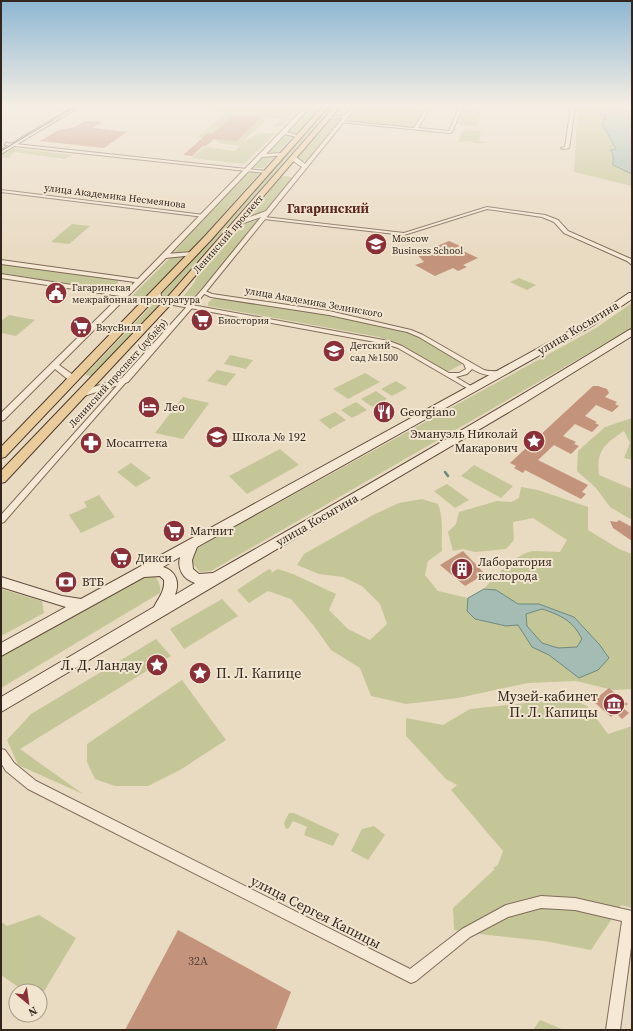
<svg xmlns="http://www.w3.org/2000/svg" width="633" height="1031" viewBox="0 0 633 1031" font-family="'Source Serif 4',serif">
  <rect width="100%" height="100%" fill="#e9dac2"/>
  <g fill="#c5c697">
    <path d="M215,107H301L281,127H274L280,119L267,118L242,143L259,133H276L244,164L191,158L205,147L235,151L240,146L220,143L215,139L196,138L226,113L212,109Z"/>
    <path d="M310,107H320L264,168H254L253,167Z"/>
    <path d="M328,107H332L164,299L160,296Z"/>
    <path d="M341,107H351L308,160L302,161L297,159Z"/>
    <path d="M360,107H425L414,128L347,122Z"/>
    <path d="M579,107H632V186L574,172L577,118Z"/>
    <path d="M464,110L481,112L476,127L458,125Z"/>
    <path d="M463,130L481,131L479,141L490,143H473L472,141L458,142Z"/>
    <path d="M12,148L72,155L65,159L15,152L9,156L12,157L10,158L1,157V154Z"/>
    <path d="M252,172L259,174L189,252L173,254L195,228L247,173Z"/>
    <path d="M286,176L293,178L263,214L248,217L281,177Z"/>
    <path d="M262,217L191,301L185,304L178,303L194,283L198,275L244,221Z"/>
    <path d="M72,224L90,226L69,244L51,242Z"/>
    <path d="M186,256L142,302L128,300L170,258Z"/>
    <path d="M1,263L118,280V283L110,289L106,290L1,273Z"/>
    <path d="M519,278L536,285L527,290L510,282Z"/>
    <path d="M218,297L326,315L404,332L418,337L464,363L447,372L405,347L379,337L208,306V303L212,299Z"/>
    <path d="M158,299L162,302L92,376L85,375Z"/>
    <path d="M632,303V328L211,571L200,572L189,559L193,550L596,328Z"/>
    <path d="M9,315L35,320L16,336L1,333V321Z"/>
    <path d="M230,355L253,360L246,369L224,364Z"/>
    <path d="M217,370L236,374L226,386L207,381Z"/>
    <path d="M365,373L380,382L348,399L333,389Z"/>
    <path d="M396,381L407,388L392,396L381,389Z"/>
    <path d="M376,391L387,399L372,407L361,399Z"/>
    <path d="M183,397L209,403L183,439L155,433Z"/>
    <path d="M356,402L367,410L352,418L341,410Z"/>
    <path d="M335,412L346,420L330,429L319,420Z"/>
    <path d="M632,418V460L624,458L630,443L624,431C605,444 596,450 599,475L632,489V520L610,507L596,488L577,471L578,451L605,427Z"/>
    <path d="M280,449L299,465L247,494L229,476Z"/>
    <path d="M131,463L151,478L136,487L117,472Z"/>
    <path d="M474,465L513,486L501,498L461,476Z"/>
    <path d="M447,484L469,500L455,508L434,491Z"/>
    <path d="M521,487L538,490L588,507V530L619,549L632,554V689L613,690L576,681L528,683L458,698L406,704L371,696L360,668L331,650L314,626L291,599L268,591L249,603L237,590L269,569L272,571L271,573L278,569L293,574L336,594L329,610L348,629L370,640L387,624L380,604L362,586L343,577L319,574L297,565L304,554L373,515L399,503L422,499L438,504C444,519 441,535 442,551L428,561L425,575L438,591L468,598L467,611L475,619L506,626L518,625L532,647L549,655L579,678L609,658L599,644L574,617L539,604H518L496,590L484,589C495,576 516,553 534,551C543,551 552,552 560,552L567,540L533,518L513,522L514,540L506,549L475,552L463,549L453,551L448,532L456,524L459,512L497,501L511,502L519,498Z"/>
    <path d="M99,495L115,517L81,533L69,515L87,507L84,502Z"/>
    <path d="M147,575L155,576C159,582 161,586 160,593L1,688V656Z"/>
    <path d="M1,589L42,601L44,613L1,636Z"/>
    <path d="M222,599L238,616L184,649L170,629Z"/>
    <path d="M542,609C562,615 573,619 582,639L577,647L558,648L542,643L527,626L526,614Z"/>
    <path d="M156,639L171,656L20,749L83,794L18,765L7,740L31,714Z"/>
    <path d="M182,680L226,740L180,770L148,786H115L95,779L87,762V744Z"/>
    <path d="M567,697L587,706L608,734L632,726V908L621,905L591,950L544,941L488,935L454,930L453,908L495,869L493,868L498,865L503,851L451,790L457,785L446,779L406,736V718L443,725L470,709L544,701Z"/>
    <path d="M289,813H294L339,834L333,846L304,835L307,827L293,821L289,828L286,829L284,823Z"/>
    <path d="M374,826L385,835L368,860L351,851L362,829Z"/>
    <path d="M39,915L76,938L40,998V991H24L1,975V922L7,926Z"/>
    <path d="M540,1020L564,1030H533Z"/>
  </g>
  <g fill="#a4bcb3" stroke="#6c897f" fill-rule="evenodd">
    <path d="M606,107H618L628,111L630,120L628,121L632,125L630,126L632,128V174L613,165V154L610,150L616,149L602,124L606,115L600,114L601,111Z"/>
    <path d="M484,589L496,590L518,604H539L574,617L599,644L609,658L598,670L579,678L549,655L532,647L518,625L506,626L475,619L467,611L468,598ZM542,609C561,615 573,621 582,639L577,647L558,648L542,643L527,626L526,614Z"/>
  </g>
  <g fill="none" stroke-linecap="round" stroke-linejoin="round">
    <path stroke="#6c897f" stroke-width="2.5" d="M445,472L448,476"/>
  </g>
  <g fill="#c4937b">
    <path d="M236,114L262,116L237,141L214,139L206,146H203L192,156L183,155L208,133L212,134Z"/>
    <path d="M85,121L102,122L93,128L127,132L104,148L40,141L59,130L75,127Z"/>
    <path d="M449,241L465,248L461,250L478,258L463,265L467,267L458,271L453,268L435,276L415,265L424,262L415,252L418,249L424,248H432Z"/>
    <path d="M593,386H598L607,389L609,393L605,397L617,402L615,404L619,406L612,412L596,405L585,416L597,422L595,423L599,425L592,432L575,424L563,436L576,442L574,444L579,446L571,454L554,445L538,460L588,485L582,492L586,494L581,499L525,470L523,473L514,468L516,466L510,463Z"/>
    <path d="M619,520L632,527V541L613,528L610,521L617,522Z"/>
    <path d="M463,551L485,574L465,586L440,565Z"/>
    <path d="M609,688L628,704L623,708L629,713L622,719L616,713L611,717L593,701Z"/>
    <path d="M178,930L291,992L276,1030H125Z"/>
  </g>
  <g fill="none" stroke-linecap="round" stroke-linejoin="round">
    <g stroke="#816c5b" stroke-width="2">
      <g id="minor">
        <path d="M427,107H431L418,128L449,131L459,107H463L452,132L450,133L340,122L342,121L414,128Z"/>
        <path d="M571,107H575L569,148L563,149L561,148L565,147Z"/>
        <path d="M347,115L348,117L328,119L326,118Z"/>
        <path d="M6,143L266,171L268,172L266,173L5,145Z"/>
        <path d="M1,190L204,215L206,216L204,217L1,192Z"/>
        <path d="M487,207L545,215L558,220L568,231L631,259L632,265L627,261L564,233L554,222L542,217L487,209L404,235L264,219L262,218L264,217L404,233Z"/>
        <path d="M193,252L195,253V255L165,258L162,256L165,254Z"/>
        <path d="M156,290H160L161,296L170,301L389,341L402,346L449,373H459L466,369L464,364L419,337L407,332L329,315L211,297L200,292L203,290L212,294L329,311L411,330L423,335L484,370C489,372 500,370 503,373L502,374C491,377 482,375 472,369L467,374L456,377L474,388V390L472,391L398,348L386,344L168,304L156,298Z"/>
        <path d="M125,378L128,380L127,381L4,522L1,523V515L123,379Z"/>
        <path d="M1,749L5,750L14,763L36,781L410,969L462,929L506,905L541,896L575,898L632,911V940L620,1030H606L622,921L575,910L541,908L508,917L470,937L416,981L411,983L28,789L6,771L1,763Z"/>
      </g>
    </g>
    <g stroke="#816c5b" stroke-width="2">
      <g id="tertiary">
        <path d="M305,107H310L287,132L300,136V138L285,134L266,154L283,153L285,155L262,157L167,257L59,365L76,377V381H70L55,369L4,420L1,421V413L120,296L1,278V274L124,293L135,282L1,264V260L138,279Z"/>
        <path d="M352,107H356L205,293L128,382L84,396H78L77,394L78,392L122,378L201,291L261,217L238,225L235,223L236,222L266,211L302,167L293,161L292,157H296L305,164Z"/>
      </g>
    </g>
    <g stroke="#634d3e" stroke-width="2">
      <g id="secondary">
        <path d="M73,107H79L1,154V150Z"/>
        <path d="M629,293H632V299L592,326L197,547L192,560L193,569L199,574L213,573C353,494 492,414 629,330L632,329V336L524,403L1,712V697L154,607C159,597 165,591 164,580L160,576L144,577L1,656V643L66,607L1,587V577L62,596L81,599L586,322ZM180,557C177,569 183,579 195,583L175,595C180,582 176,571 163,567Z"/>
      </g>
    </g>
    <g stroke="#4f3b2f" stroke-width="2">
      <g id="primary">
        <path d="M322,107H328L211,240L5,457L1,458V447L205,236Z"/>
        <path d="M334,107H340L171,304L5,482L1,483V471L165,300Z"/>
      </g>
    </g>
    <use href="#minor" fill="#f5e8d4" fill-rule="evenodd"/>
    <use href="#tertiary" fill="#f5e8d4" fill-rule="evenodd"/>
    <use href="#secondary" fill="#f5e8d4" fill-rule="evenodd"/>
    <use href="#primary" fill="#eacb9c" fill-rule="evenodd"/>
    <path stroke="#32261e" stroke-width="1" d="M1,151L75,107"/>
  </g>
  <linearGradient id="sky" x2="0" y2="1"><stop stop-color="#8db7d3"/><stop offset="0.42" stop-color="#f5eee4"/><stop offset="1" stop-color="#f5eee4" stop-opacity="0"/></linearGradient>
  <rect width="633" height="252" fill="url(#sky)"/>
  <defs>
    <g id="university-disc" transform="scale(1.15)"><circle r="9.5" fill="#8b3039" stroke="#f2e5d0"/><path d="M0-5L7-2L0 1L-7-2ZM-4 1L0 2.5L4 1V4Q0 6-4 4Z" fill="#fff"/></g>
    <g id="civic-disc" transform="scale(1.15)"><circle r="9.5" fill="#8b3039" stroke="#f2e5d0"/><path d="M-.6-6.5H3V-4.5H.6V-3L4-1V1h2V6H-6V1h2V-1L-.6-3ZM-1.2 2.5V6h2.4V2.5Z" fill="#fff"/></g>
    <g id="supermarket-disc" transform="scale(1.15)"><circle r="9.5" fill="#8b3039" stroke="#f2e5d0"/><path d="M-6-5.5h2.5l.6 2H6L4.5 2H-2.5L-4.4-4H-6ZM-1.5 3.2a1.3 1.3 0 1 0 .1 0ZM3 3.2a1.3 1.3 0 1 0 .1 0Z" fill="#fff"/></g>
    <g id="school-disc" transform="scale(1.15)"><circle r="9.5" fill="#8b3039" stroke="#f2e5d0"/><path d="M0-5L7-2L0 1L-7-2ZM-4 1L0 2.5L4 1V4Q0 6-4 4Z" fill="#fff"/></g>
    <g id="hotel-disc" transform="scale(1.15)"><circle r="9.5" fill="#8b3039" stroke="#f2e5d0"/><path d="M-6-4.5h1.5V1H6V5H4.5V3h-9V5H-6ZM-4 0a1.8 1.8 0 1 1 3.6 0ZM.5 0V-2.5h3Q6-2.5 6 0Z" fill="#fff"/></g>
    <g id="restaurant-disc" transform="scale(1.15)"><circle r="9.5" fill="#8b3039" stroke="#f2e5d0"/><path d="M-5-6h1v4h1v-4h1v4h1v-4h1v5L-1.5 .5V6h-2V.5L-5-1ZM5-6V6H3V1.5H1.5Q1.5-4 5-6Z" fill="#fff"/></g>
    <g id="sight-disc" transform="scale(1.15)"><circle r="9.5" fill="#8b3039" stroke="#f2e5d0"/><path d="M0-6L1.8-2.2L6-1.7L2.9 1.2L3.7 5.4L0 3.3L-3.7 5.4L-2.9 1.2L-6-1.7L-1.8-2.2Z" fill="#fff"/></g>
    <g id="pharmacy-disc" transform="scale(1.15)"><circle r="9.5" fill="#8b3039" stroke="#f2e5d0"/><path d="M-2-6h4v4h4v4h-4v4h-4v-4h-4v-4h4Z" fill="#fff"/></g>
    <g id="building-disc" transform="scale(1.15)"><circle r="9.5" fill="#8b3039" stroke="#f2e5d0"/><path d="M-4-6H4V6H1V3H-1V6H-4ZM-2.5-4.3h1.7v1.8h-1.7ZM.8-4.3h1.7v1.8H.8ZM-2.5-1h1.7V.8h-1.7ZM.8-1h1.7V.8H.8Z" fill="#fff"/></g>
    <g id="bank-disc" transform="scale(1.15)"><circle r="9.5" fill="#8b3039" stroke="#f2e5d0"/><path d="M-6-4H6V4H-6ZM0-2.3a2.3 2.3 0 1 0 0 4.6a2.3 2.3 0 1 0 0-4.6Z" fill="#fff"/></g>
    <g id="museum-disc" transform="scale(1.15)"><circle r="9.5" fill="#8b3039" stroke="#f2e5d0"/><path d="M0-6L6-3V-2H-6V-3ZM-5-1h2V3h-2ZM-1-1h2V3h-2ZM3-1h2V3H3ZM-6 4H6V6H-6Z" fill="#fff"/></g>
  </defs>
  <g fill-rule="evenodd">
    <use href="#university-disc" x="376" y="244"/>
    <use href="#civic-disc" x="56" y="293"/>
    <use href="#supermarket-disc" x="202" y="320"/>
    <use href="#supermarket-disc" x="81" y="327"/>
    <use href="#school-disc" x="334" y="351"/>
    <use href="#hotel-disc" x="149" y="407"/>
    <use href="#restaurant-disc" x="384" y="412"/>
    <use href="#school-disc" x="217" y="437"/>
    <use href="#sight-disc" x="534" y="441"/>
    <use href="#pharmacy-disc" x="91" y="443"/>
    <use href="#supermarket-disc" x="174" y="531"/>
    <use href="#supermarket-disc" x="121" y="558"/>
    <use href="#building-disc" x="462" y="569"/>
    <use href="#bank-disc" x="66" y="582"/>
    <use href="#sight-disc" x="157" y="665"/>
    <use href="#sight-disc" x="200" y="673"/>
    <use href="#museum-disc" x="614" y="704"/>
  </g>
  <g text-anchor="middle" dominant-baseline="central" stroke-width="4" stroke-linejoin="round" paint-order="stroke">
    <g font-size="10" fill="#32261e" stroke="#f2e5d0">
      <text transform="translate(115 196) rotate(7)">улица Академика Несмеянова</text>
      <text transform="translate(228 234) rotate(-49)">Ленинский проспект</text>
      <text transform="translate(314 302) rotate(10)">улица Академика Зелинского</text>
      <text transform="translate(118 373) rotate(-48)">Ленинский проспект (дублёр)</text>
    </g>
    <g font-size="10" fill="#32261e" stroke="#f2e5d0" text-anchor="start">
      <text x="392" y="238">Moscow<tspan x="392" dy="12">Business School</tspan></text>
      <text x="72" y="287">Гагаринская<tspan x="72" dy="12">межрайонная прокуратура</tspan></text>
      <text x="218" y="320">Биостория</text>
      <text x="96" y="327">ВкусВилл</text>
      <text x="350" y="345">Детский<tspan x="350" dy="12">сад №1500</tspan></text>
    </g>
    <g font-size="12" fill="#32261e" stroke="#f2e5d0">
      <text transform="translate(578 328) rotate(-31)">улица Косыгина</text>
      <text transform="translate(317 520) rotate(-30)">улица Косыгина</text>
    </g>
    <g font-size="12" fill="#32261e" stroke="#f2e5d0" text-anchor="start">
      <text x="164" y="407">Лео</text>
      <text x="400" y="412">Georgiano</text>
      <text x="518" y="434" text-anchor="end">Эмануэль Николай<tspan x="518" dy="14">Макарович</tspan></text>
      <text x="232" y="437">Школа № 192</text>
      <text x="106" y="443">Мосаптека</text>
      <text x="190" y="531">Магнит</text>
      <text x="136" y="558">Дикси</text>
      <text x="478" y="562">Лаборатория<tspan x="478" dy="14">кислорода</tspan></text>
      <text x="82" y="582">ВТБ</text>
    </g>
    <g font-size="12" fill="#564135">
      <text x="198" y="961">32А</text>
    </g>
    <g font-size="13" font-weight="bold" fill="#5b2821" stroke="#f2e5d0">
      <text x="328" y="208">Гагаринский</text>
    </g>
    <g font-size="14" fill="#32261e" stroke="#f2e5d0" text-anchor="end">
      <text x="142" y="665">Л. Д. Ландау</text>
      <text x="216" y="673" text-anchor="start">П. Л. Капице</text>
      <text x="598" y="696">Музей-кабинет<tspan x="598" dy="16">П. Л. Капицы</tspan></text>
    </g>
    <g font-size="14" fill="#32261e" stroke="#f2e5d0">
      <text transform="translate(316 912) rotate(27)">улица Сергея Капицы</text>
    </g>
  </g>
  <rect width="633" height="1031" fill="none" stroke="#32261e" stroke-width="4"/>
  <g transform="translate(28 1003) rotate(151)"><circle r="19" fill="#f2e5d0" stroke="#a59989"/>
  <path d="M0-3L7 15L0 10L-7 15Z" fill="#8b3039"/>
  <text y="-6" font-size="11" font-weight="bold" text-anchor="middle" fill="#32261e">N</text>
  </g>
</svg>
